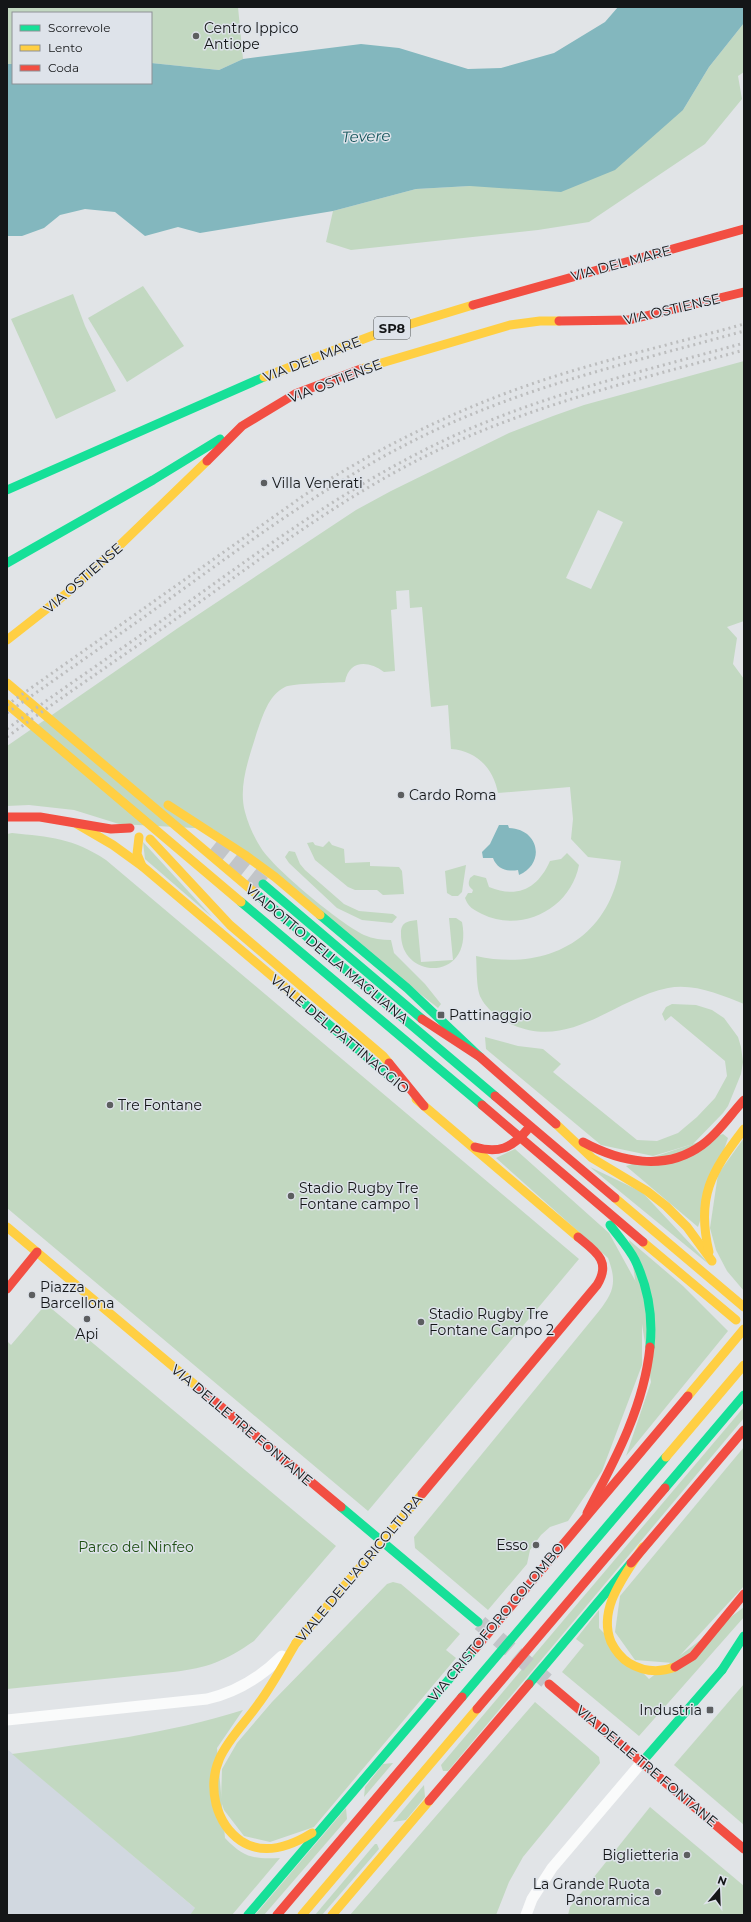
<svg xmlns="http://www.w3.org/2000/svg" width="751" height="1922" viewBox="0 0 751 1922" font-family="Montserrat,sans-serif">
  <rect width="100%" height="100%" fill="#e1e4e7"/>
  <path fill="#d1d8e0" d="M7,1749L196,1909L190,1915H7Z"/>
  <g fill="#c2d8c1" fill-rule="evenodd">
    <path d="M7,7H238L243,59L219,70L151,63V13H13V64H7Z"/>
    <path d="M744,23V72L738,76L742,99L705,144L589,222L538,230L351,250L326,242L333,211L416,189L470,186L683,110L709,67Z"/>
    <path d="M143,286L184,346L127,382L88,318Z"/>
    <path d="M73,294L85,326L116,391L56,419L11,319Z"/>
    <path d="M744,361V621L727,627L737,638L733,664L744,679V1004C721,995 694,983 668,988C614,999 571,1050 513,1025C501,1020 487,1010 481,998C476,989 477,967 476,956C548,972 611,938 621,861L588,857L571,839L573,819L570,787L498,793C493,768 477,751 451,749L448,705L431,707L422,607L410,608L409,590L396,591L397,609L391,610L395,671L384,672C368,660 349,660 345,682C334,683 292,683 285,687C268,695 262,718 256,735C249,758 238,787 245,812C248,824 254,837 261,848C275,870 340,923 364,935C373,939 382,940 391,940L394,953L425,984L441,1004L438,1008L213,829L119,824L74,810L29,805L7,806V746L178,628L356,510L391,491L509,433L553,416L584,405ZM598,510L623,522L591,589L566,578Z"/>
    <path d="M12,833C50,837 73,838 106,860L579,1259L368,1511L7,1208V834Z"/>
    <path d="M329,841L332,845L344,849L345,863L370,862V866L399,867L402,871L404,894L383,895L377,890H355L348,887L315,860L307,843L313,842L315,845L323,847Z"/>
    <path d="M143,842L212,917L145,859Z"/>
    <path d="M289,851L295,852L300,864L305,870L344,904L359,911L393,914L397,917L392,923L362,920L337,908L289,863L285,857Z"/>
    <path d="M567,853L579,865C571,908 522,934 482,914C474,910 468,907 465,898L468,893H472L473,890C468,886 468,884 470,878L474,875L486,878L489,887C518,899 538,888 550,861L561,859Z"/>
    <path d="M466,865L462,892L458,896H452L447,893L445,871Z"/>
    <path d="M449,918H456L462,922C474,982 400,981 401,933C401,922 408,921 417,920L421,962L453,960Z"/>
    <path d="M672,1004L696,1005L712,1010L724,1018L738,1037L741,1047L743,1062L741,1074L728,1106L723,1113L693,1144L653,1156L601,1145L486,1049L485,1037L518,1046L543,1049L561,1064L553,1072L637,1140L657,1141L678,1133L697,1117L715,1098L727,1076L725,1061L671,1016L665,1021L662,1014L666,1007Z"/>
    <path d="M723,1134L728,1138L698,1227L626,1166Z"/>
    <path d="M744,1138V1291L727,1271L716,1250L710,1228L718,1174Z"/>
    <path d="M515,1149L609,1233L642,1293V1365L602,1471L568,1521L550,1527L541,1535L530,1550L527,1564L488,1610L415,1548L414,1537L599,1311C614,1292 617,1282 608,1258L496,1158Z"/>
    <path d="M590,1167L642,1192L711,1266Z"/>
    <path d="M629,1240L683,1286L728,1331L626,1456L651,1382Z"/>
    <path d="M46,1304L336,1546L254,1641C225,1661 208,1668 173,1672L7,1689V1341L11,1345Z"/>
    <path d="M744,1407V1418L448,1771H443L441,1765Z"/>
    <path d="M744,1447V1586L673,1663L635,1660L615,1632L620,1596Z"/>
    <path d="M393,1582L401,1584L460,1634L446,1650L456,1658L314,1827L270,1842L244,1836L224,1810L221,1801L222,1769L237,1743L272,1702L387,1584Z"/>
    <path d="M744,1607V1617L639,1736L562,1672L584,1645L576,1639L599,1610V1628L649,1679Z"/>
    <path d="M744,1684V1825L674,1765Z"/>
    <path d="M535,1702L599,1757L600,1763L523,1857L509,1882L496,1915H350Z"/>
    <path d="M243,1710L217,1748L225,1838C244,1858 253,1859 280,1858L232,1915H190L195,1908L12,1754C90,1743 168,1734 243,1710Z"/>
    <path d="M393,1763L364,1797L365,1787L383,1764Z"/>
    <path d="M424,1785L425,1797L406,1820L393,1822Z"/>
    <path d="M650,1807L744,1886V1915H568L570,1907Z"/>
    <path d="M346,1808L347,1819L264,1915H255Z"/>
    <path d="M375,1844H377L379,1849L322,1915H315Z"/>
  </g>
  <g fill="#83b7be">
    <path d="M618,7H744V23L709,67L683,110L615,170L561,192L470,186L416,189L333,211L200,233L178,227L145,236L115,212L85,209L60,215L44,228L22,236H7V64H13V83H151V63L219,70L243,59L361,44L399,48L468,69L501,68L554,53L605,22Z"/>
    <path d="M499,825H508L509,828C539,829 546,863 519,875L518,870C507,872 497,869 493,858H483L482,852L490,844Z"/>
  </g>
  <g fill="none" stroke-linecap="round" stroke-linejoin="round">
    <g stroke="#c2c5c8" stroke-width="16" stroke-dasharray="16 8" stroke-linecap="butt">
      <path d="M214,845L263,884"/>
      <path d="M480,1623L547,1681"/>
    </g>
    <g stroke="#fafbfb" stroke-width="11">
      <path d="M7,1720L207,1699C237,1692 260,1678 282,1656"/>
      <path d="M526,1915L532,1899L552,1868L642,1762"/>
    </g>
    <g stroke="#16e098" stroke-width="9">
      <path d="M7,490L264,377"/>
      <path d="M7,563L153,480L220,439"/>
      <path d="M263,884L422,1019"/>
      <path d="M254,892L495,1096"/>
      <path d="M241,902L482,1105"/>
      <path d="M320,915L407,988L480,1057"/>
      <path d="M299,999L394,1080"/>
      <path d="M610,1225C618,1236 629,1248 635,1260C648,1287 653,1318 650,1347"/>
      <path d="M665,1488L744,1395"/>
      <path d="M341,1507L478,1622"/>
      <path d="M722,1670L744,1636"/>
      <path d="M529,1684L631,1563"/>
      <path d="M462,1697L666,1457"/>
      <path d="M642,1762L722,1670"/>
      <path d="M248,1915L474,1650"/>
    </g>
    <g stroke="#ffcf43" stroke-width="9">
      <path d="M361,369L510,325L540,321H559"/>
      <path d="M264,377L374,335L473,305"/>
      <path d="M7,640L67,593L117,548L207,461"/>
      <path d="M7,683L254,892"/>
      <path d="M7,704L241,902"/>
      <path d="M168,805L245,855L275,877L320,915"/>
      <path d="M77,824L113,845L142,866L299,999"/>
      <path d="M139,837L137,854L142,866"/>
      <path d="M150,839L230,925L383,1056L389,1063"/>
      <path d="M416,1099L578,1237"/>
      <path d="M556,1124L592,1158L647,1191L666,1206L687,1227L712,1261"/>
      <path d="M615,1198L744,1307"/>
      <path d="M7,1227L200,1389"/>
      <path d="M643,1242L736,1320"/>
      <path d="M709,1252C696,1197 711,1172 744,1129"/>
      <path d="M688,1396L744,1329"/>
      <path d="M666,1457L744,1365"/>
      <path d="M643,1547C626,1574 597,1608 611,1642C615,1650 621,1658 629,1663C644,1672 659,1673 675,1667"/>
      <path d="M296,1643L422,1494"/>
      <path d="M296,1643C284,1663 273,1684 259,1703C236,1736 205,1758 216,1804C220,1819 228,1832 241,1841C264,1856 291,1846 312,1833"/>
      <path d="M302,1915L477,1709"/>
      <path d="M332,1915L429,1801"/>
    </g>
    <g stroke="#f24e42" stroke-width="9">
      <path d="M473,305L744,229"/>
      <path d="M559,321L629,320L744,292"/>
      <path d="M207,461L242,426L295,394L361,369"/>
      <path d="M7,817H40L111,829L130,828"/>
      <path d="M422,1019L480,1057L556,1124"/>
      <path d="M389,1063L424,1106"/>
      <path d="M495,1096L615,1198"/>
      <path d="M482,1105L643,1242"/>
      <path d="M583,1142C620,1162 665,1172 702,1145C719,1133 730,1115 744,1100"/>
      <path d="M475,1147C498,1154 512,1148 527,1130"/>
      <path d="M7,1289L37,1252"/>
      <path d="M200,1389L341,1507"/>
      <path d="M422,1494L597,1285C612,1261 595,1251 578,1237"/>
      <path d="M587,1513C615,1460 644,1407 650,1347"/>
      <path d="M631,1563L744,1430"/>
      <path d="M474,1650L688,1396"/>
      <path d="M675,1667L693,1656L744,1594"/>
      <path d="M549,1684L744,1849"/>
      <path d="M477,1709L665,1488"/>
      <path d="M429,1801L529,1684"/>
      <path d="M277,1915L462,1697"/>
    </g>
    <g stroke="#bcbdbe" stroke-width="3" stroke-dasharray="2 4" stroke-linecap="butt">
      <path d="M7,705L306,494C373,451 445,415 520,388C593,362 670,345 744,324"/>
      <path d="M7,713C64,673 122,633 179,592C272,525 364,458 470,415C559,378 652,357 744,331"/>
      <path d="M7,729C66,686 127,645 187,603C271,543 353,483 447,439C541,395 644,371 744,343"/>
      <path d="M7,737C67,693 129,652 190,609C274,549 356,487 451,444C544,402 645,378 744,350"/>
    </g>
  </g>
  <g fill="#5c5e60" stroke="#dee3ea" stroke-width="1.5">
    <circle cx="196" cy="36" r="4"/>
    <circle cx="264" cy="483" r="4"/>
    <circle cx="401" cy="795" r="4"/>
    <rect x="437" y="1011" width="8" height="8" rx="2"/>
    <circle cx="110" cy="1105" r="4"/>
    <circle cx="291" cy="1196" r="4"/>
    <circle cx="32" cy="1295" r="4"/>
    <circle cx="87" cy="1319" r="4"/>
    <circle cx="421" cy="1322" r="4"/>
    <circle cx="536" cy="1545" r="4"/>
    <rect x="706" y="1706" width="8" height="8" rx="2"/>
    <circle cx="687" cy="1855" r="4"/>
    <circle cx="658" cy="1892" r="4"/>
  </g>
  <g text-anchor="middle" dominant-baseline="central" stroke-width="3" stroke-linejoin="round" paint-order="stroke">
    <rect fill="#dee3ea" stroke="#515457" stroke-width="1" x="374" y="317" width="36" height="22" rx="3"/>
    <g font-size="13" font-weight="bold" fill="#141618">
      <text x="392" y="328">SP8</text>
    </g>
    <g font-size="14" fill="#141618" stroke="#dee3ea" text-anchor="start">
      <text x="204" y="28">Centro Ippico<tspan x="204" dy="16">Antiope</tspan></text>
      <text x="272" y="483">Villa Venerati</text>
      <text x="409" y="795">Cardo Roma</text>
      <text x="449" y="1015">Pattinaggio</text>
      <text x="118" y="1105">Tre Fontane</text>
      <text x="299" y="1188">Stadio Rugby Tre<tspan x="299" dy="16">Fontane campo 1</tspan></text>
      <text x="40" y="1287">Piazza<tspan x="40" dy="16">Barcellona</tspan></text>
      <text x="429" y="1314">Stadio Rugby Tre<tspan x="429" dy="16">Fontane Campo 2</tspan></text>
      <text x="87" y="1334" text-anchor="middle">Api</text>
      <text x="528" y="1545" text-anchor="end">Esso</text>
      <text x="702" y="1710" text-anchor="end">Industria</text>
      <text x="679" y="1855" text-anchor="end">Biglietteria</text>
      <text x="650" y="1884" text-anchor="end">La Grande Ruota<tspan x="650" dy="16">Panoramica</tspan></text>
    </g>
    <g font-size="14" fill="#141618" stroke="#dee3ea">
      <text transform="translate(621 263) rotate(-15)">VIA DEL MARE</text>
      <text transform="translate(672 309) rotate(-13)">VIA OSTIENSE</text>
      <text transform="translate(312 359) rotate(-21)">VIA DEL MARE</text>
      <text transform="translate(335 381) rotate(-21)">VIA OSTIENSE</text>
      <text transform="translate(83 578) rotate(-41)">VIA OSTIENSE</text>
      <text transform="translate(327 954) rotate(40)">VIADOTTO DELLA MAGLIANA</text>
      <text transform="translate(340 1034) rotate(40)">VIALE DEL PATTINAGGIO</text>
      <text transform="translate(242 1425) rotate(40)">VIA DELLE TRE FONTANE</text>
      <text transform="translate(359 1568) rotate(-50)">VIALE DELL'AGRICOLTURA</text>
      <text transform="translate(496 1622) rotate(-50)">VIA CRISTOFORO COLOMBO</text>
      <text transform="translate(647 1766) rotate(40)">VIA DELLE TRE FONTANE</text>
    </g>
    <g font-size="14" fill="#1e4f13" stroke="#dee3ea">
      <text x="136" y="1547">Parco del Ninfeo</text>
    </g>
    <g font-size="15" font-style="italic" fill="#115259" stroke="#dee3ea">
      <text transform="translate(366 136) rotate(-2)">Tevere</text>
    </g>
  </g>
  <rect width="751" height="1922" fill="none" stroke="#141618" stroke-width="16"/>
  <rect x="12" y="12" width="140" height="72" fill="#dee3ea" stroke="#8d9196"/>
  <rect x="20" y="25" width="20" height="6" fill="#16e098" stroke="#8d9196"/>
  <text x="48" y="32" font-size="12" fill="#141618">Scorrevole</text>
  <rect x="20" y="45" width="20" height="6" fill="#ffcf43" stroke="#8d9196"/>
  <text x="48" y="52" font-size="12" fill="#141618">Lento</text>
  <rect x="20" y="65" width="20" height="6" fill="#f24e42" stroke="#8d9196"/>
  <text x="48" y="72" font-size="12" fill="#141618">Coda</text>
  <g transform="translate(719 1890) rotate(19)" stroke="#dee3ea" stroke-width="3" paint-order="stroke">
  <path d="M0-3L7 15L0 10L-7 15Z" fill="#141618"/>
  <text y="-6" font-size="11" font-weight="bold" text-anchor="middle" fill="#141618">N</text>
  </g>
</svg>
